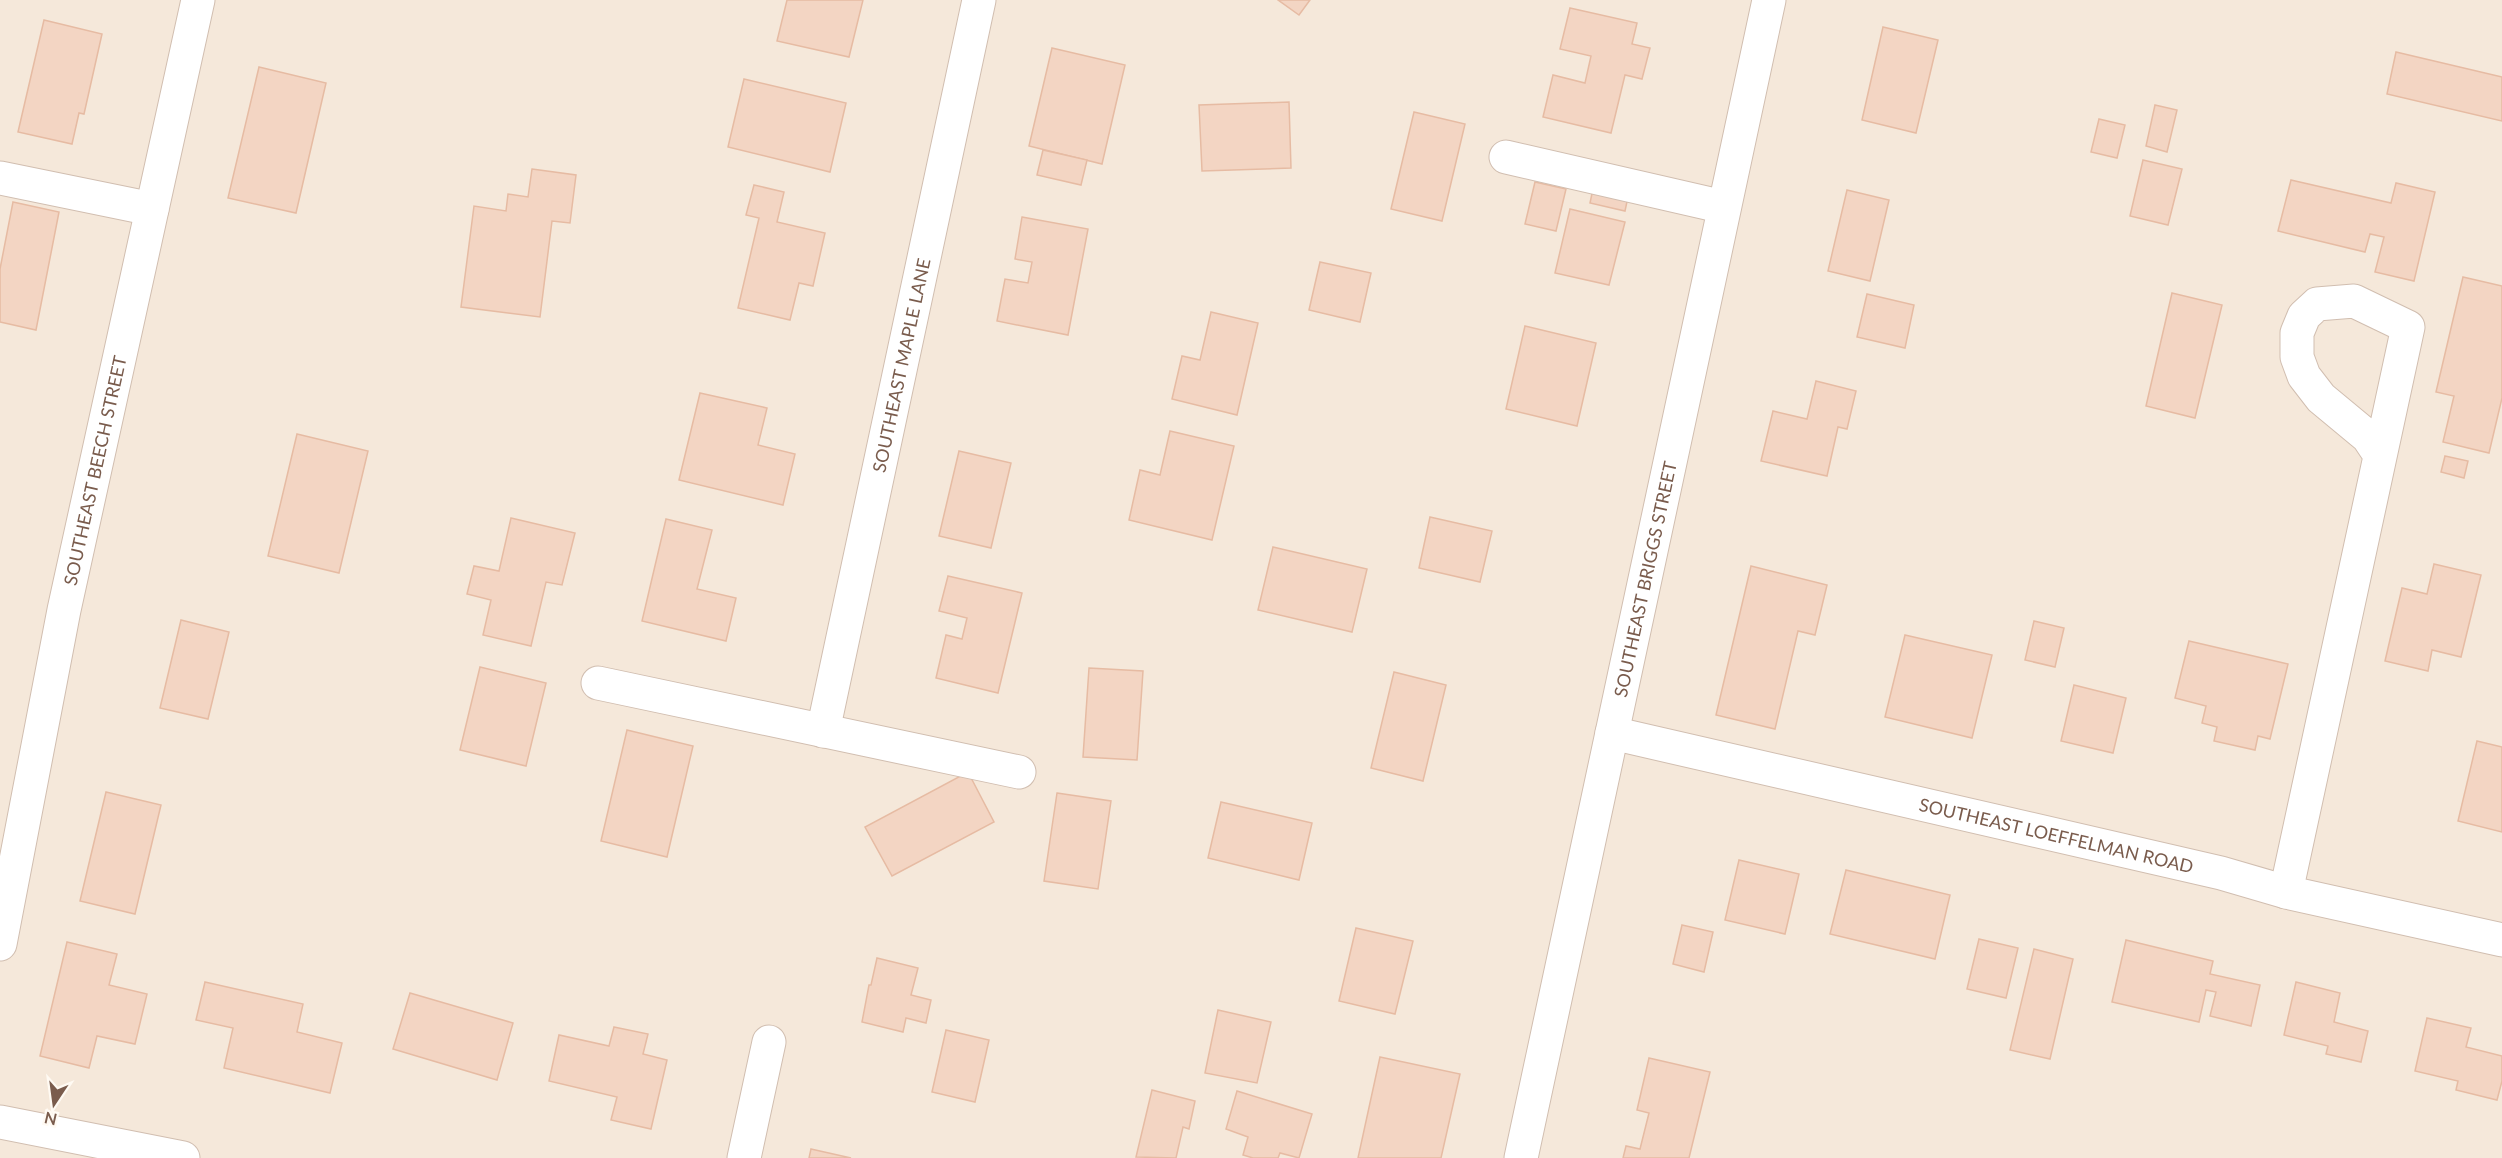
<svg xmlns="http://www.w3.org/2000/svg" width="2502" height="1158" viewBox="0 0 2502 1158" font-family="Lato,sans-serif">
  <rect width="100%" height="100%" fill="#fdf6ec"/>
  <rect fill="#f5e8da" x="0" y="0" width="2502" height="1158"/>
  <g fill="#f3d5c3" stroke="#e6bba3" stroke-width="1.5">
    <path d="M787,0H863L849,57L777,41Z"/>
    <path d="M1278,0H1310L1299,15Z"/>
    <path d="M1570,8L1637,23L1632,44L1650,48L1642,79L1625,75L1611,133L1543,117L1553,75L1585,83L1591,56L1560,49Z"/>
    <path d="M44,20L102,34L84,114L79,113L72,144L18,132Z"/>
    <path d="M1883,27L1938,40L1916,133L1862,120Z"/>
    <path d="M1052,48L1125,65L1102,164L1029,146Z"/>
    <path d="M2396,52L2502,77V121L2387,94Z"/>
    <path d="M259,67L326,83L296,213L228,198Z"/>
    <path d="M744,79L846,103L830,172L728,147Z"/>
    <path d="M1289,102L1291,168L1202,171L1199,105Z"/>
    <path d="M2155,105L2177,110L2167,152L2146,146Z"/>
    <path d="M1414,112L1465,124L1442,221L1391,209Z"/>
    <path d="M2099,119L2125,125L2117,158L2091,152Z"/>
    <path d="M1043,150L1087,160L1081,185L1037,175Z"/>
    <path d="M2143,160L2182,169L2168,225L2130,216Z"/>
    <path d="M532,169L576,175L570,223L552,221L540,317L461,307L474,206L506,211L508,194L528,197Z"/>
    <path d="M2291,180L2391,203L2396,183L2435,192L2414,281L2375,272L2384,237L2370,234L2365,252L2278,231Z"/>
    <path d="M1535,182L1566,189L1556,231L1525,224Z"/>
    <path d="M1594,184L1629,192L1625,211L1590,203Z"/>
    <path d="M754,185L784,192L777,222L825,233L813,286L799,283L790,320L738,308L759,218L746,215Z"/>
    <path d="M1847,190L1889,200L1870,281L1828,271Z"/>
    <path d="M13,202L59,212L36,330L0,322V269Z"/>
    <path d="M1570,209L1625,222L1609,285L1555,273Z"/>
    <path d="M1022,217L1088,229L1068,335L997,321L1005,279L1028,283L1032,262L1015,259Z"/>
    <path d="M1320,262L1371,273L1360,322L1309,310Z"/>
    <path d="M2463,277L2502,286V398L2489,453L2443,442L2454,396L2436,392Z"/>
    <path d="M2172,293L2222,305L2195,418L2146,406Z"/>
    <path d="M1867,294L1914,305L1905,348L1857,337Z"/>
    <path d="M1211,312L1258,323L1237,415L1172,399L1182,356L1200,360Z"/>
    <path d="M1525,326L1596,343L1577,426L1506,409Z"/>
    <path d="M1816,381L1856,391L1847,429L1838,427L1827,476L1761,461L1773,411L1807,419Z"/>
    <path d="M700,393L767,408L758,445L795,454L783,505L679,480Z"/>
    <path d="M1170,431L1234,446L1212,540L1129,520L1140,470L1160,475Z"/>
    <path d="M297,434L368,451L339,573L268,556Z"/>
    <path d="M959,451L1011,463L991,548L939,536Z"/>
    <path d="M2445,456L2468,461L2464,478L2441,472Z"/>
    <path d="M1430,517L1492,531L1480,582L1419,568Z"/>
    <path d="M511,518L575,533L562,585L546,582L531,646L483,635L491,600L467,594L474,566L499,571Z"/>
    <path d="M666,519L712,530L697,589L736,598L726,641L642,621Z"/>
    <path d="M1273,547L1367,569L1352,632L1258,610Z"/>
    <path d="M2434,564L2481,575L2461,657L2432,650L2428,671L2385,661L2402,588L2427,594Z"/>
    <path d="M1751,566L1827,585L1815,635L1798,631L1775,729L1716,715Z"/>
    <path d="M948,576L1022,593L998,693L936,678L946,635L962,639L967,618L939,611Z"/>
    <path d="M181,620L229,632L208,719L160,708Z"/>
    <path d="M2034,621L2064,628L2055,667L2025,660Z"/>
    <path d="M1905,635L1992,655L1972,738L1885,717Z"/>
    <path d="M2189,641L2288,664L2270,739L2258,736L2255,750L2214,741L2217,727L2202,723L2206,706L2175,698Z"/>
    <path d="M480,667L546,683L526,766L460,750Z"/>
    <path d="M1089,668L1143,671L1137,760L1083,757Z"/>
    <path d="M1394,672L1446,685L1423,781L1371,768Z"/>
    <path d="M2074,685L2126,698L2113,753L2061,741Z"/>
    <path d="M627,730L693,746L667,857L601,841Z"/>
    <path d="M2477,741L2502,747V832L2458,821Z"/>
    <path d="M968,772L994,822L892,876L865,827Z"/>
    <path d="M106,792L161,805L135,914L80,901Z"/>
    <path d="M1057,793L1111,801L1098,889L1044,881Z"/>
    <path d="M1221,802L1312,823L1299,880L1208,858Z"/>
    <path d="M1739,860L1799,874L1785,934L1725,920Z"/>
    <path d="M1846,870L1950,895L1935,959L1830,934Z"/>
    <path d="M1682,925L1713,932L1704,972L1673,964Z"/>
    <path d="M1356,928L1413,941L1395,1014L1339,1001Z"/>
    <path d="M1979,939L2018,948L2006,998L1967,989Z"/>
    <path d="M2126,940L2213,961L2210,974L2260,985L2251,1026L2210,1016L2216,992L2206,990L2199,1022L2112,1002Z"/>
    <path d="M67,942L117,954L109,985L147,994L135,1044L97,1036L89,1068L40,1056Z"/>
    <path d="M2034,949L2073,959L2050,1059L2010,1050Z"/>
    <path d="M877,958L918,968L911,995L931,1000L926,1023L906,1018L903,1032L862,1022L869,985H871Z"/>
    <path d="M205,982L303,1004L297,1032L342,1043L330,1093L224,1068L233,1028L196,1020Z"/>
    <path d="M2296,982L2340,993L2334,1022L2368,1031L2361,1062L2326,1054L2328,1046L2284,1035Z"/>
    <path d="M410,993L513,1023L497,1080L393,1049Z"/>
    <path d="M1218,1010L1271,1022L1257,1083L1205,1073Z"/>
    <path d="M2427,1018L2471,1028L2466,1047L2502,1056V1081L2497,1100L2456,1090L2458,1081L2415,1071Z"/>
    <path d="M614,1027L648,1034L643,1054L667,1060L651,1129L611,1120L617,1097L549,1081L559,1035L609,1046Z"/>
    <path d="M946,1030L989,1040L975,1102L932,1092Z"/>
    <path d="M1380,1057L1460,1074L1441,1158H1358Z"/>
    <path d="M1649,1058L1710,1072L1689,1158H1623L1626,1146L1640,1149L1649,1113L1637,1110Z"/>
    <path d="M1152,1090L1195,1101L1189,1129L1183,1127L1176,1158L1136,1157Z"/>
    <path d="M1237,1091L1312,1114L1299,1158L1280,1153L1278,1158H1253L1243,1155L1248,1137L1226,1129Z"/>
    <path d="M811,1149L851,1158H809Z"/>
  </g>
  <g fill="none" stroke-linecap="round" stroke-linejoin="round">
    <g stroke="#d1beb0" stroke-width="35">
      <g id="minor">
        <path d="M1506,157L1724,207"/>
        <path d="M0,178L152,209"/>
        <path d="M598,683L1019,772"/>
        <path id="s1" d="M823,731L979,0"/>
        <path id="s2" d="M1612,733L2221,873L2286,892L2502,940"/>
        <path d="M2286,892L2408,327L2354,301L2317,304L2304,316L2297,333V357L2304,376L2321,398L2368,437L2380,455"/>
        <path id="s3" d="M0,944L64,610L198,0"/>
        <path d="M0,1122L183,1158"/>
        <path d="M744,1158L769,1042"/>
        <path id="s4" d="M1521,1158L1769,0"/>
      </g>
    </g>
    <use href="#minor" stroke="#fff" stroke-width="33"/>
  </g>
  <g text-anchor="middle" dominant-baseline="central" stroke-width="4.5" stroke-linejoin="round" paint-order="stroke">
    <g font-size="18" fill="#7a5c4d" stroke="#fffaf3">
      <text stroke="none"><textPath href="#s1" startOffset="374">SOUTHEAST MAPLE LANE</textPath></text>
      <text stroke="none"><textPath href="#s3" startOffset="483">SOUTHEAST BEECH STREET</textPath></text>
      <text stroke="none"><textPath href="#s4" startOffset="592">SOUTHEAST BRIGGS STREET</textPath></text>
      <text stroke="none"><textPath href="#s2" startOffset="456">SOUTHEAST LOEFFELMAN ROAD</textPath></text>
    </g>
  </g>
  <g transform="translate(54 1104) rotate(193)" stroke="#fffaf3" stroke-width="4.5" paint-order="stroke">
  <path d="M0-4.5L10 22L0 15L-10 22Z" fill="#7a5c4d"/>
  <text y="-9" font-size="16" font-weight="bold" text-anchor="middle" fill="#7a5c4d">N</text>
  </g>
</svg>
